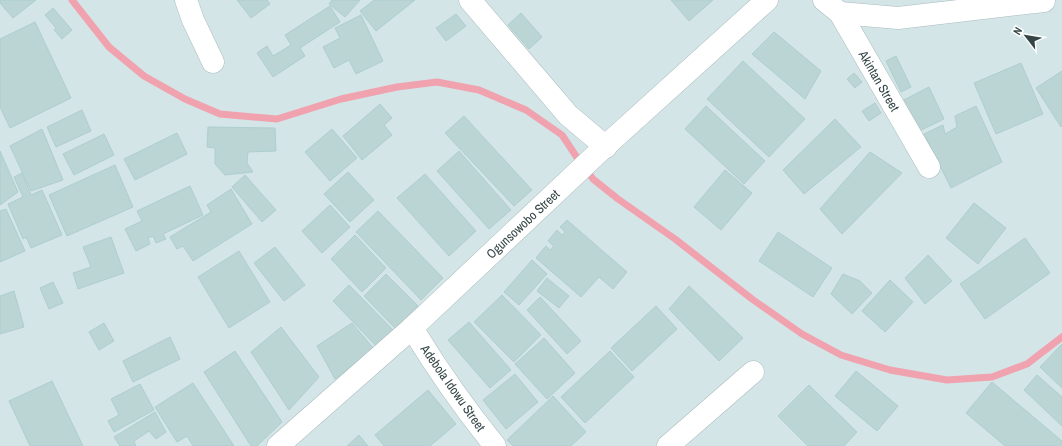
<svg xmlns="http://www.w3.org/2000/svg" width="1062" height="446" viewBox="0 0 1062 446" font-family="'Archivo Narrow',sans-serif">
  <rect width="100%" height="100%" fill="#e6f1f3"/>
  <rect fill="#d4e5e7" x="0" y="0" width="1062" height="446"/>
  <g fill="none" stroke-linecap="round" stroke-linejoin="round">
    <path stroke="#f0a2af" stroke-width="7" d="M72,0L109,47L144,76L185,99L220,114L277,119L341,99L397,87L437,82L479,90L526,110L562,135L578,159L593,179L618,199L675,239L752,299L802,334L841,355L890,370L947,380L992,377L1027,364L1062,337"/>
  </g>
  <g fill="#bbd4d4" stroke="#aececf">
    <path d="M0,0H36L13,18L0,3Z"/>
    <path d="M237,0H267L270,4L251,18Z"/>
    <path d="M332,0H360L345,17L329,4Z"/>
    <path d="M374,0H415L376,31L360,11Z"/>
    <path d="M671,0H713L689,21Z"/>
    <path d="M330,6L340,22L300,48L305,56L273,77L257,53L267,46L273,56L291,45L285,35Z"/>
    <path d="M53,8L72,30L62,39L54,30L56,28L45,15Z"/>
    <path d="M521,13L542,37L529,49L508,25Z"/>
    <path d="M456,14L466,26L446,41L436,28Z"/>
    <path d="M361,15L383,61L356,74L349,60L334,68L323,47L340,38L335,28Z"/>
    <path d="M35,22L71,98L10,128L0,107V39Z"/>
    <path d="M774,32L821,71L805,99L752,54Z"/>
    <path d="M896,56L911,87L901,92L886,61Z"/>
    <path d="M743,61L805,119L769,157L707,99Z"/>
    <path d="M1021,63L1043,114L996,134L974,83Z"/>
    <path d="M1062,71V126L1061,127L1036,88Z"/>
    <path d="M854,73L862,82L855,88L847,79Z"/>
    <path d="M929,87L944,119L915,133L900,102Z"/>
    <path d="M875,103L881,113L869,121L862,111Z"/>
    <path d="M380,104L392,118L384,125L392,135L362,160L343,136Z"/>
    <path d="M706,106L765,161L744,184L685,129Z"/>
    <path d="M976,106L1002,162L951,188L924,134L943,125L945,134L957,127L955,116Z"/>
    <path d="M82,110L91,131L56,147L47,127Z"/>
    <path d="M464,116L532,190L514,206L445,133Z"/>
    <path d="M835,119L861,147L804,194L783,170Z"/>
    <path d="M208,127L275,128L276,151L248,152L247,163L253,172L225,175L215,164V148L207,147Z"/>
    <path d="M42,129L63,180L31,191L10,146Z"/>
    <path d="M332,129L357,158L330,181L305,152Z"/>
    <path d="M177,133L187,154L135,180L124,159Z"/>
    <path d="M104,134L114,155L74,175L63,154Z"/>
    <path d="M0,151L18,192L0,205Z"/>
    <path d="M459,151L511,210L489,229L437,171Z"/>
    <path d="M870,152L902,173L842,234L820,209Z"/>
    <path d="M115,165L133,207L67,236L49,195Z"/>
    <path d="M725,170L752,193L721,230L694,207Z"/>
    <path d="M348,172L374,200L350,222L324,194Z"/>
    <path d="M22,173L31,195L42,190L62,235L31,248L26,237L23,239L8,204L23,197L14,177Z"/>
    <path d="M425,174L476,231L449,256L397,198Z"/>
    <path d="M245,175L276,210L262,222L232,187Z"/>
    <path d="M190,186L203,215L163,234L166,239L156,243L153,236L148,238L150,244L136,251L125,229L142,221L137,211Z"/>
    <path d="M231,189L252,224L193,261L183,246L177,249L170,237L211,212L207,205Z"/>
    <path d="M974,203L1006,228L978,264L946,238Z"/>
    <path d="M330,205L350,227L322,253L302,231Z"/>
    <path d="M6,209L25,251L0,262V211Z"/>
    <path d="M378,211L443,278L421,300L356,232Z"/>
    <path d="M567,220L627,272L613,289L599,277L581,297L536,258L546,246L550,250L554,246L548,241L557,230L562,235L565,232L560,227Z"/>
    <path d="M778,232L832,268L813,297L759,261Z"/>
    <path d="M355,235L386,268L362,292L331,259Z"/>
    <path d="M111,237L124,273L78,289L73,273L91,267L83,247Z"/>
    <path d="M1025,238L1050,273L985,319L960,284Z"/>
    <path d="M275,247L305,285L284,301L254,263Z"/>
    <path d="M239,251L270,302L229,328L198,277Z"/>
    <path d="M928,255L952,281L925,304L905,278Z"/>
    <path d="M532,260L547,274L519,305L504,292Z"/>
    <path d="M386,274L418,306L395,328L364,296Z"/>
    <path d="M843,274L860,281L872,293L852,314L831,294Z"/>
    <path d="M547,278L569,296L559,308L537,291Z"/>
    <path d="M890,280L913,302L885,332L862,311Z"/>
    <path d="M53,282L63,303L49,309L40,288Z"/>
    <path d="M349,285L398,335L381,351L333,301Z"/>
    <path d="M689,286L743,338L719,361L669,309Z"/>
    <path d="M14,291L24,327L0,334V296Z"/>
    <path d="M502,295L541,335L514,362L474,322Z"/>
    <path d="M540,297L581,341L567,354L527,310Z"/>
    <path d="M656,306L677,329L632,371L611,348Z"/>
    <path d="M469,322L511,370L490,388L448,340Z"/>
    <path d="M104,323L114,341L99,350L89,332Z"/>
    <path d="M352,323L374,349L335,379L317,346Z"/>
    <path d="M281,327L319,377L289,410L251,352Z"/>
    <path d="M170,337L180,359L133,382L123,361Z"/>
    <path d="M544,338L575,373L547,399L515,364Z"/>
    <path d="M1062,344V388L1040,367Z"/>
    <path d="M235,351L282,422L257,446H251L204,372Z"/>
    <path d="M610,351L634,377L585,423L561,397Z"/>
    <path d="M856,371L898,406L877,431L835,396Z"/>
    <path d="M515,374L538,402L506,429L483,400Z"/>
    <path d="M1037,375L1062,397V426L1024,390Z"/>
    <path d="M52,381L83,446H30L9,401Z"/>
    <path d="M992,382L1062,441V446H1005L966,413Z"/>
    <path d="M193,383L234,446H193L187,436L177,442L155,407Z"/>
    <path d="M140,384L154,410L114,432L108,421L119,415L111,399Z"/>
    <path d="M809,385L857,432L844,446H808L778,416Z"/>
    <path d="M428,390L456,424L430,446H384L375,435Z"/>
    <path d="M553,396L586,432L571,446H513L507,440Z"/>
    <path d="M155,412L166,432L156,439L149,431L134,441L136,446H120L114,437Z"/>
    <path d="M359,435L368,446H347Z"/>
  </g>
  <g fill="none" stroke-linecap="round" stroke-linejoin="round">
    <g stroke="#a8bcbe" stroke-width="23">
      <g id="minor">
        <path d="M186,0L193,20L213,62"/>
        <path d="M470,0L568,115L606,147"/>
        <path d="M824,0L840,13L929,167"/>
        <path d="M840,13L898,18L1044,1"/>
        <path d="M412,328C437,369 465,409 495,446"/>
        <path d="M278,446L412,328L601,150L767,0"/>
        <path d="M668,446L753,372"/>
      </g>
    </g>
    <use href="#minor" stroke="#fff" stroke-width="22"/>
  </g>
  <g text-anchor="middle" dominant-baseline="central" stroke-width="3" stroke-linejoin="round" paint-order="stroke">
    <g font-size="13" fill="#354546" stroke="#fff">
      <text transform="translate(879 81) rotate(60)">Akintan Street</text>
      <text transform="translate(523 224) rotate(-43)">Ogunsowobo Street</text>
      <text transform="translate(453 388) rotate(55)">Adebola Idowu Street</text>
    </g>
  </g>
  <g transform="translate(1026 36) rotate(301)" stroke="#ffffff" stroke-width="3" paint-order="stroke">
  <path d="M0-3L7 15L0 10L-7 15Z" fill="#354546"/>
  <text y="-6" font-size="11" font-weight="bold" text-anchor="middle" fill="#354546">N</text>
  </g>
</svg>
